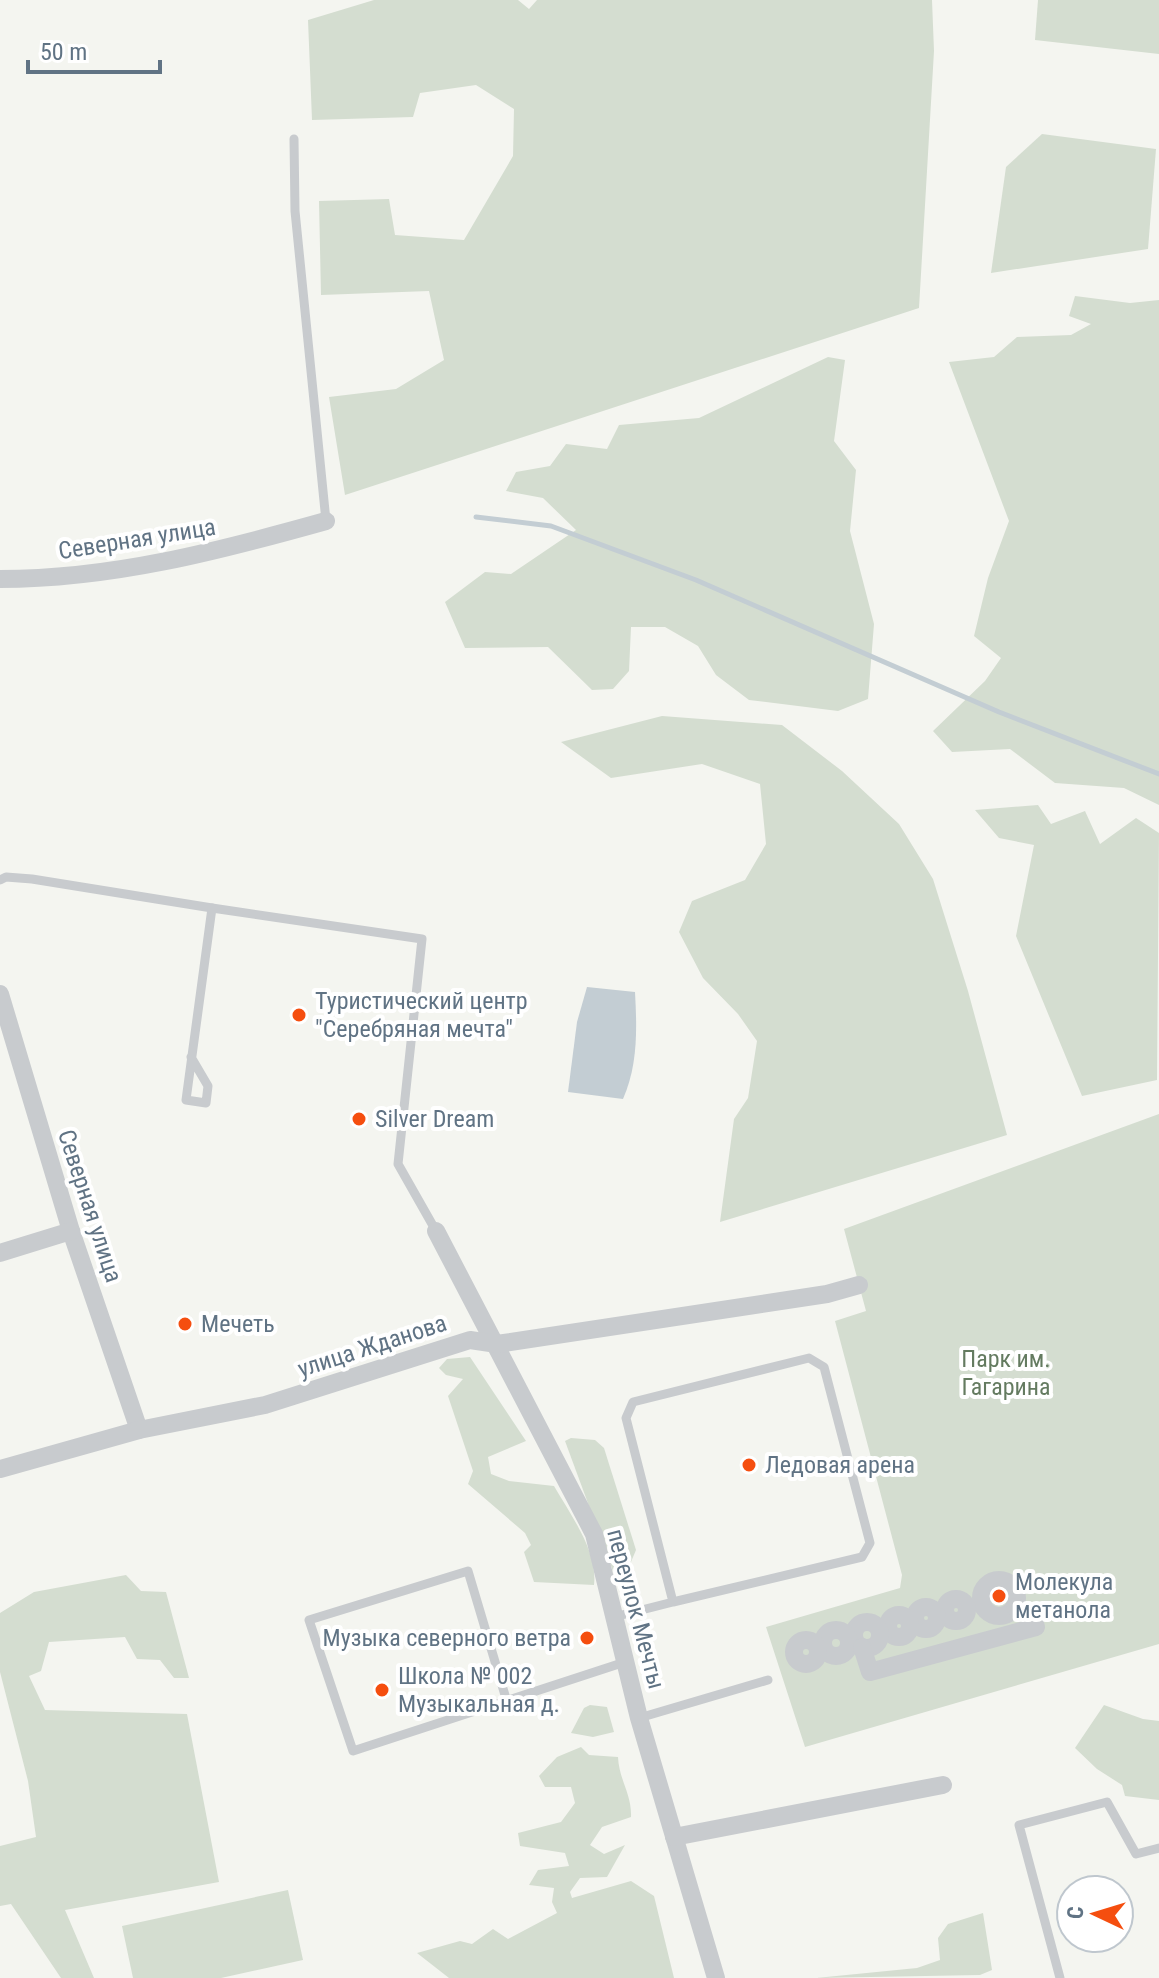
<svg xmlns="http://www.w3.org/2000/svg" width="1159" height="1978" viewBox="0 0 1159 1978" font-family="'Roboto Condensed',sans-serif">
  <rect width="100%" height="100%" fill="#f4f5f0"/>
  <g fill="#d4ddd0">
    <path d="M374,0H518L529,9L537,0H932L934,51L919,308L345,495L329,397L396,389L444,360L429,291L321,295L319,201L389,199L395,235L464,240L513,156L514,109L476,85L420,93L413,117L312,120L308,20Z"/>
    <path d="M1038,0H1159V54L1035,40Z"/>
    <path d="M1042,134L1156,149L1148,249L991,273L1006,167Z"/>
    <path d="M1075,296L1130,303L1159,300V805L1124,788L1055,783L1010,749L952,752L933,731L985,681L1001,658L974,636L988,578L1009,521L949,362L994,357L1017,337L1071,335L1091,324L1069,316Z"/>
    <path d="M828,357L845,360L834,441L856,470L850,531L874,624L868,699L838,711L749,700L716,675L698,646L665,627H631L629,671L613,689L592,690L548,647L465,648L445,602L485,572L511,574L576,530L543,498L506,491L516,472L550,466L566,444L607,449L619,425L699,418Z"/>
    <path d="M662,716L782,725L842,771L899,824L933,879L968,991L1007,1135L720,1222L734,1119L748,1098L757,1041L738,1014L703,978L679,932L692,901L745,880L766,844L760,784L702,764L611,778L561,742Z"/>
    <path d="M1038,805L1051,824L1085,811L1100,844L1136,818L1159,833L1157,1080L1082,1096L1016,936L1034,845L999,838L975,810Z"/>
    <path d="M1159,1114V1644L805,1747L766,1627L900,1588L902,1575L835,1321L866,1311L844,1229Z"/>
    <path d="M470,1357L526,1441L488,1457L491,1474L509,1481L554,1486C570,1514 598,1551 594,1585L534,1582L524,1552L531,1545L525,1533L468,1484L473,1471L448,1396L463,1379L446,1375L439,1368L447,1359Z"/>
    <path d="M571,1438L595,1440L604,1448L636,1550L628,1569L613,1571L565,1441Z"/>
    <path d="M126,1575L141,1591L166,1592L189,1678H174L160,1660L137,1659L125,1637L49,1642L41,1671L29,1676L45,1710L187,1714L219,1882L65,1910L94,1978H61L11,1904L0,1906V1846L36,1837L28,1781L0,1672V1613L34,1592Z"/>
    <path d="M590,1705L607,1707L614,1732L593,1737L571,1733L584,1708Z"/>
    <path d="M1104,1705L1143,1719L1159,1721V1800L1125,1796L1122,1785L1097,1769L1075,1748Z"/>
    <path d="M581,1747L589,1755L618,1757C619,1780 632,1794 631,1817L602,1827L590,1845L604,1854L625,1845L607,1877L580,1878L570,1892L572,1898L631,1881L654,1896L674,1978H449L417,1953L460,1941L472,1944L493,1929L508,1939L557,1913L552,1902L554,1888L529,1885L538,1870L569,1866L565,1853L520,1846L518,1833L561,1822L575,1803L571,1787H545L539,1776L557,1757Z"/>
    <path d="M288,1890L303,1960L221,1978H133L122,1926Z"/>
    <path d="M983,1913L992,1970L980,1975L816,1978L917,1968L940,1960L938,1938L948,1924Z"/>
  </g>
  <path fill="#c3cdd3" d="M587,987L635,992C637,1029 638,1065 623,1099L568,1092L577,1022Z"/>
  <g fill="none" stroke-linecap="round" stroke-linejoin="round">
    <path stroke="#c3cdd3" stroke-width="5" d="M476,517L551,526L696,580L999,712L1159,774"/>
    <g stroke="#c8cbce" stroke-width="9">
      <path d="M294,139L295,211L326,521"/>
      <path d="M0,880L6,877L32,879L212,908"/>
      <path d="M191,1057L208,1086L206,1103L186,1100L212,908L422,939L398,1164L436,1231"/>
      <path d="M614,1617L673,1602L626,1418L633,1402L809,1358L824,1367L870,1543L862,1557L673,1602"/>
      <path d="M507,1702L468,1571L309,1620L353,1751L625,1662"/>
      <path d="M639,1718L768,1680"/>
      <path d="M1060,1978L1019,1825L1107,1802L1136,1854L1159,1848"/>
    </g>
    <g stroke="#c8cbce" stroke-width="18">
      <path d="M0,579C112,579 219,551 326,521"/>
      <path d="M0,994L71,1231L139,1430"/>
      <path d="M436,1231L594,1534L639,1718L716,1978"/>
      <path d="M0,1253L71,1231"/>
      <path d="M0,1469L139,1430L265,1405L470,1340L497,1344L827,1294L859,1285"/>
      <circle cx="999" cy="1598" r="18"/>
      <circle cx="956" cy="1610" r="11"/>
      <circle cx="926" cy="1618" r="11"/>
      <circle cx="899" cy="1626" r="11"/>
      <circle cx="867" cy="1635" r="13"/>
      <circle cx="836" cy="1643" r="13"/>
      <circle cx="806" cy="1652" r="12"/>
      <path d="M862,1647L870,1672L1036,1627L1032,1614L1015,1607"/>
      <path d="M674,1837L943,1785"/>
    </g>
  </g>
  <g fill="#f54e0f" stroke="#fff" stroke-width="3">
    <circle cx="299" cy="1015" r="8"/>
    <circle cx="359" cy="1119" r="8"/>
    <circle cx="185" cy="1324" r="8"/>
    <circle cx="749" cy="1465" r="8"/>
    <circle cx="999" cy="1596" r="8"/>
    <circle cx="587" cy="1638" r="8"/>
    <circle cx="382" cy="1690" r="8"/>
  </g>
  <g text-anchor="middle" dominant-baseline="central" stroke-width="8" stroke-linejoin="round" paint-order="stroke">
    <g font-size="24" fill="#607384" stroke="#fff">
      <text transform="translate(137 539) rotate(-9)">Северная улица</text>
      <text transform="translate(90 1206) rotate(72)">Северная улица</text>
      <text transform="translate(372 1346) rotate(-18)">улица Жданова</text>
      <text transform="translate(636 1609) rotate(75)">переулок Мечты</text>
    </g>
    <g font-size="24" fill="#607384" stroke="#fff" text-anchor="start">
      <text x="315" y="1001">Туристический центр<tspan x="315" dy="28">"Серебряная мечта"</tspan></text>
      <text x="375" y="1119">Silver Dream</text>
      <text x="201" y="1324">Мечеть</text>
      <text x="765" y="1465">Ледовая арена</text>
      <text x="1015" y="1582">Молекула<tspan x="1015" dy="28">метанола</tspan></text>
      <text x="571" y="1638" text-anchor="end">Музыка северного ветра</text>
      <text x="398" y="1676">Школа № 002<tspan x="398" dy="28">Музыкальная д.</tspan></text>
    </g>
    <g font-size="24" fill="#647b60" stroke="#fff">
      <text x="1006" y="1359">Парк им.<tspan x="1006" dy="28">Гагарина</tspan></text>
    </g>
  </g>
  <g transform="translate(1095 1914) rotate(274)"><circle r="38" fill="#ffffff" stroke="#bfc7ce" stroke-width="2"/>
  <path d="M0-6L14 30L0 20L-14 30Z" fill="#f54e0f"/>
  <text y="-12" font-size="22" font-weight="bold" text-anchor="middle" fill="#607384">С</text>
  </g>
  <path d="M28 60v12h132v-12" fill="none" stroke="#607384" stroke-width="4"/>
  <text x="40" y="60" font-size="24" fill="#607384" stroke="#ffffff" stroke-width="6" paint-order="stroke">50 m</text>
</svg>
